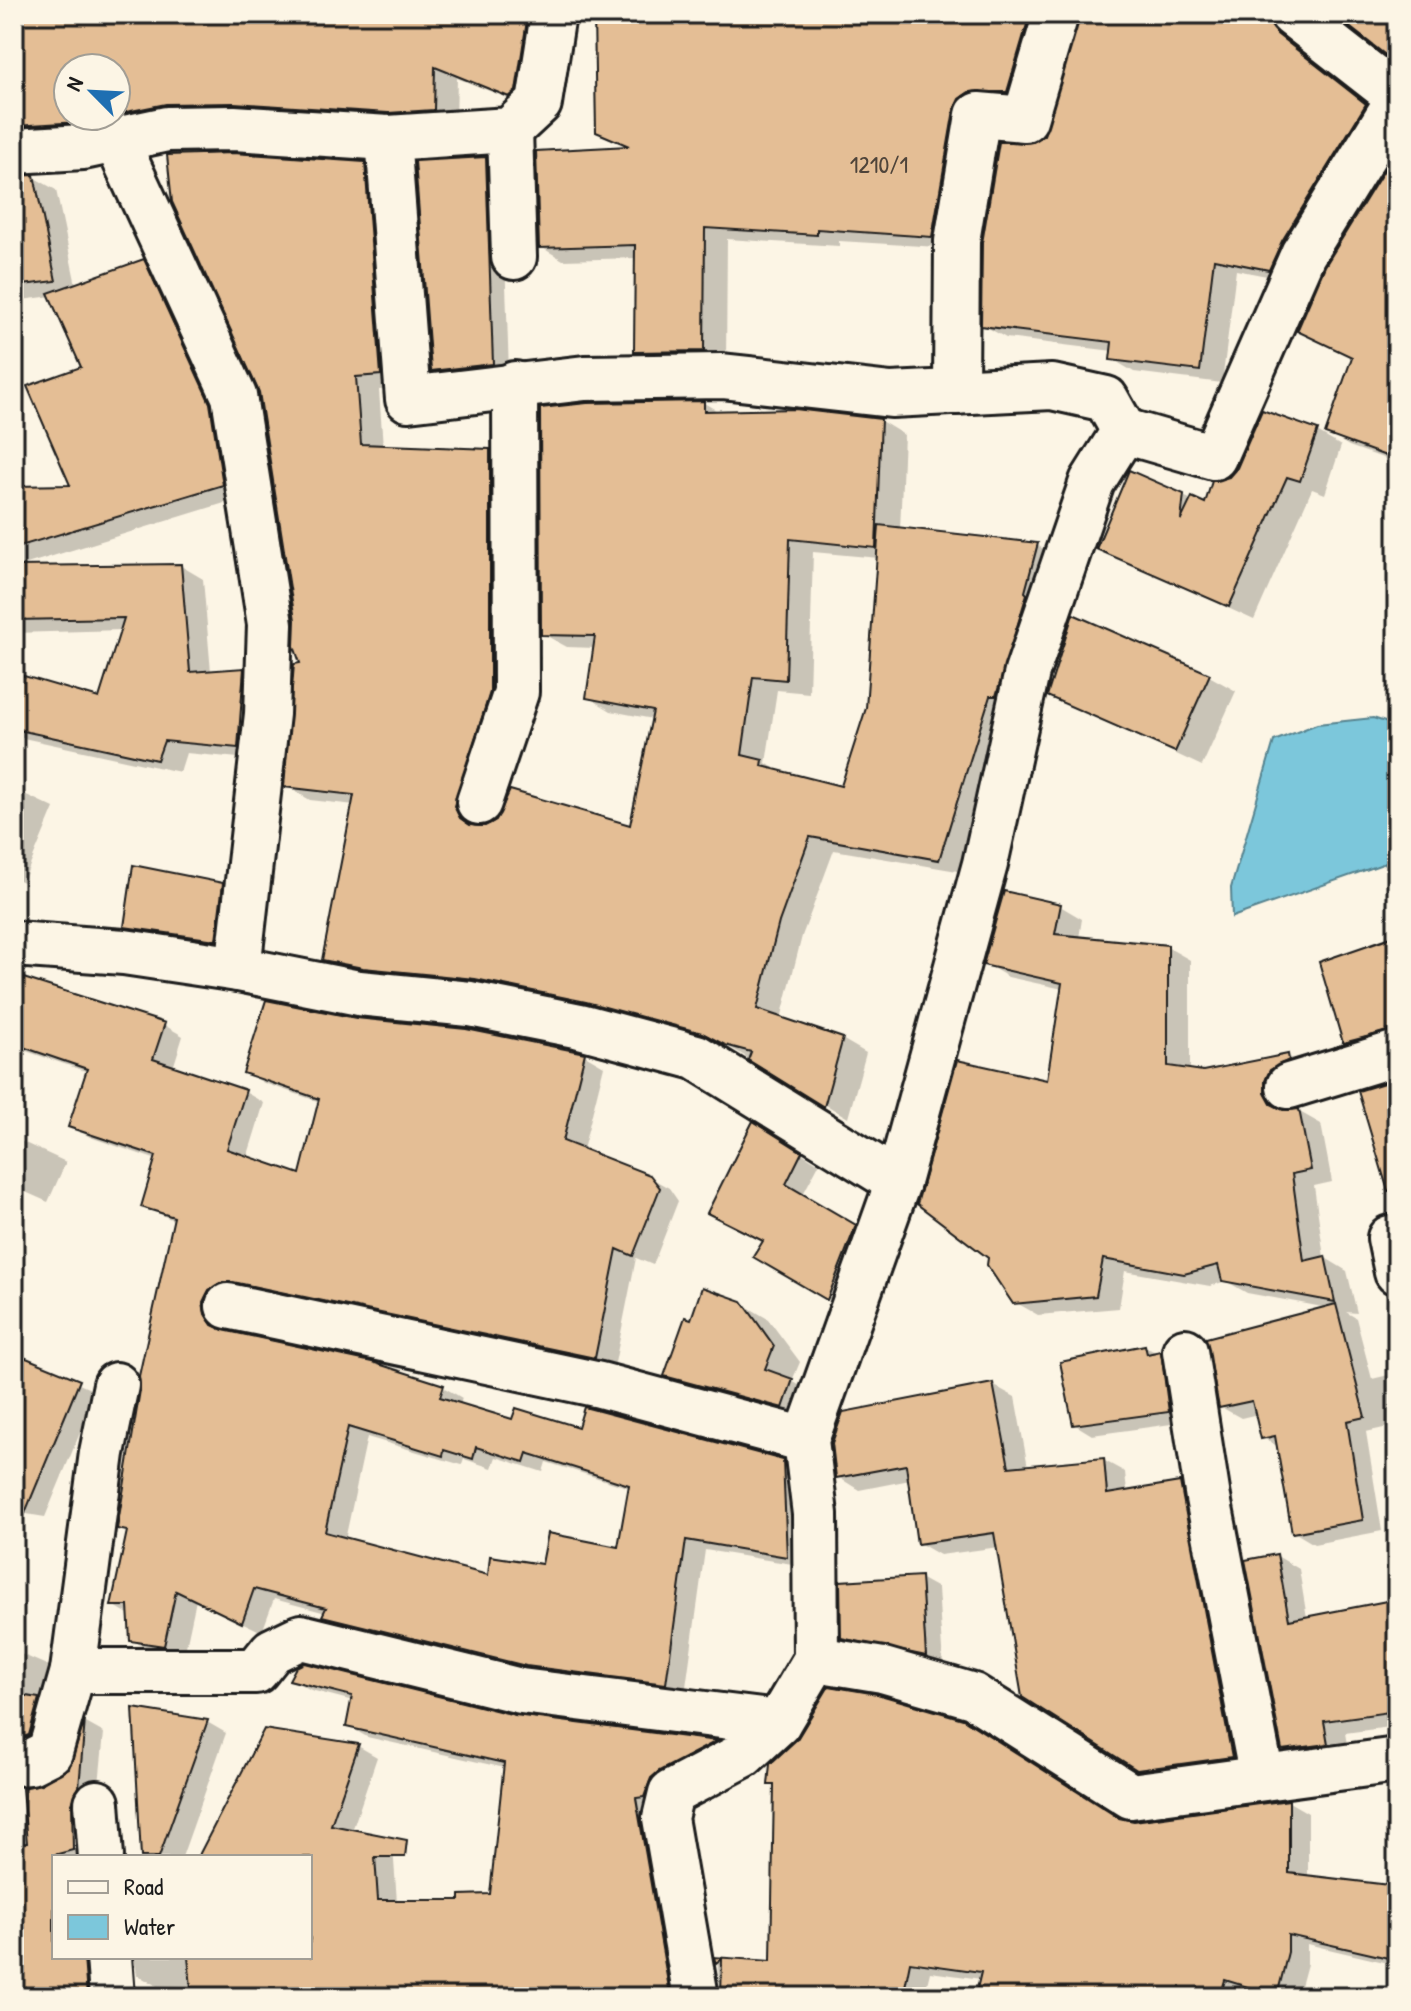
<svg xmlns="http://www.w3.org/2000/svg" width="1411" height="2011" viewBox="0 0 1411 2011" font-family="'Patrick Hand',sans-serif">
  <rect width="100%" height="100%" fill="#fcf5e5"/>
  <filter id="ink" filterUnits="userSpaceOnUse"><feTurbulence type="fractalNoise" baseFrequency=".0125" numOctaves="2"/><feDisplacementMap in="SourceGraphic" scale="16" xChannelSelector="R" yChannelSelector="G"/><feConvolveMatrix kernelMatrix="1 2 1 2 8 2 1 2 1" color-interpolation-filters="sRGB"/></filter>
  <g filter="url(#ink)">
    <path fill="#7cc7db" stroke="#56838f" stroke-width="2" d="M1373,718L1397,726V859L1232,917L1231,888L1274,741L1317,724Z"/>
    <g fill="#0003" fill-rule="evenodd">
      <path d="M14,14H555L532,108L457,78L456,122L14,153ZM68,68H116V116H68Z"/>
      <path d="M596,14H1058L1029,104L1003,102L955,248L839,241V246L727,239L726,363L659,364L636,351L637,258L563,260L541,247L630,148L598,131Z"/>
      <path d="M1082,14H1293L1291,39L1387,118L1292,281L1236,270L1222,383L1134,372L1112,359L1113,351L1006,338L983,325L1034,144L1051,127Z"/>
      <path d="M1397,153V463L1349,446L1327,433L1353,358L1299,330Z"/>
      <path d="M485,159L502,168L509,373L450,380L433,370Z"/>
      <path d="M364,164L388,177L404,388L379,390L383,447L490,451L513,465V706L477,821L481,828L631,827L653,719L611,711L588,697L595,648L567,647L543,634L704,403L721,413L881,421L904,435L900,530L1037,545L1060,559L963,872L834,850L802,936L781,1019L842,1039L866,1053L848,1118L728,1046L612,1014L348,973L325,959L355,805L310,800L286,786ZM813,552L879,558L868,708L842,789L783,774L766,763L777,690L809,693Z"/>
      <path d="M14,176L33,177L56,190L76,285L143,262L166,275L232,418L244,497L17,567L181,566L203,579L211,672L243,670L265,683L260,760L186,753L180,772L14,736V675L100,700L122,630L14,633V488L73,487L83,368L52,296L14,301Z"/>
      <path d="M1317,432L1341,446L1325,494L1312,489L1254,620L1098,548L1183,496L1206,506L1230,479Z"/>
      <path d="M1209,676L1236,691L1202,766L1050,695Z"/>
      <path d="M14,789L54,808L23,882L14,878Z"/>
      <path d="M222,885L240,895L234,949L144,936L126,926Z"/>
      <path d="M1060,906L1082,919L1079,938L1167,947L1190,960V1071L1203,1073L1288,1056L1310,1070L1287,1107L1290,1112L1298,1111L1321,1124L1332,1182L1314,1186L1324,1257L1347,1271L1357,1313L1346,1312L1356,1318L1372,1379L1397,1373V1425L1366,1432L1382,1531L1314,1544L1294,1532L1279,1447L1263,1438L1258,1414L1241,1418L1221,1407L1328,1308L1247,1293L1226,1281L1210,1286L1125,1271L1119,1308L1038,1315L1015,1302L1063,989L1008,977L986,964Z"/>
      <path d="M1397,942V1045L1365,1054L1345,1042Z"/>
      <path d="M14,976L164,1025L183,1036L173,1068L245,1092L264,1103L247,1158L301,1177L320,1102L264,1083L245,1072L356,1020L466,1031L585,1055L604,1066L583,1150L649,1177L669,1188L678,1201L653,1265L636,1258L614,1368L223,1326L228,1334L443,1387L462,1398L460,1405L514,1422L782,1462L802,1473L805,1566L705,1550L685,1694L547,1676L344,1627L325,1616L326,1613L274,1599L262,1632L196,1600L184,1656L151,1651L132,1640L130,1615L113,1605L129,1533L119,1528L175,1221L143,1206L157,1160L90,1137L71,1126L88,1072L14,1047ZM367,1437L462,1465L464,1459L492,1468L496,1457L543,1472L546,1462L630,1488L619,1549L490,1578L345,1540Z"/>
      <path d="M1397,1079V1207L1360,1092Z"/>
      <path d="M771,1134L819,1164L802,1196L873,1237L845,1308L756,1257L765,1241Z"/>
      <path d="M14,1138L66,1162L48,1202L21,1190L19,1195L14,1193Z"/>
      <path d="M741,1303L768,1319L800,1362L792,1381L819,1397L810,1422L693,1391L667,1375L692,1322Z"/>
      <path d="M1145,1347L1178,1363L1186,1422L1092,1435L1074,1424Z"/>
      <path d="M16,1356L97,1392L45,1517L14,1512Z"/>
      <path d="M993,1385L1015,1397L1028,1467L1103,1460L1125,1472L1127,1493L1180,1484L1201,1496L1253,1769L1160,1781L1138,1768L999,1547L940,1555L919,1543L910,1480L859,1490L838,1477Z"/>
      <path d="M1277,1556L1299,1569L1307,1618L1397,1601V1726L1345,1733L1349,1756L1306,1762L1284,1749Z"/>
      <path d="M920,1578L938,1588L943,1665L861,1647L843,1637Z"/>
      <path d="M14,1611L16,1612V1647H14Z"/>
      <path d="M14,1651L49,1666L47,1744L14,1753Z"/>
      <path d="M292,1680L515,1717L716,1743L734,1753L679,1782L687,1997H194L193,1985L157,1986L137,1975L134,1957H310V1857H200L358,1746L377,1757L352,1831L393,1847L397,1902H463L491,1896L505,1768L367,1737L348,1726L353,1701L311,1690Z"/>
      <path d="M207,1722L226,1733L182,1857H143Z"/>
      <path d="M86,1723L104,1733L92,1857H54V1957H106V1997H14V1874L31,1873L42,1786L70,1770Z"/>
      <path d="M770,1784L1134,1823L1289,1802L1308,1813V1877L1397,1888V1965L1307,1944V1964L1298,1997H1269L1245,1990L1243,1997H988L979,1992L981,1979L930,1972L924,1997H721L717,1959L773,1963L776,1787Z"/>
    </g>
    <g fill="#e4be95" stroke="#1c1c1c" stroke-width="2" fill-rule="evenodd">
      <path d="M14,14H528L516,91L509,97L435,67L434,110L388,113L234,103L166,104L116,114V68H68V116H108L80,122L14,126Z"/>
      <path d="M594,14H1030L1007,92H969L959,99L954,110L932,237L817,229V235L705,228L704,351L634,352L635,245L539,248L536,151L629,146L596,132Z"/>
      <path d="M1080,14H1268L1277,34L1366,104L1282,241L1269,270L1214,259L1200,371L1110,360L1112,342L981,326L982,243L999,142H1033L1044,135Z"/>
      <path d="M1333,14H1397V64Z"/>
      <path d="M1397,149V460L1325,434L1352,357L1297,331L1325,266Z"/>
      <path d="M233,153L365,162L381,375L356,377L361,444L490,449V692L454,806L460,818L470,825L485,826L496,820L510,790L630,825L653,711L586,698L595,636L541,635L540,408L587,403L704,401V411L795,409L881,419L876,548L790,539L786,680L753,677L742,755L763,760L762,766L841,786L866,708L879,525L1038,543L1025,592L1027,594L996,696H990L939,860L810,837L779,922L757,1009L843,1038L824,1107L748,1060L751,1052L725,1045L702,1033L586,1002L475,979L363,968L322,960L354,795L284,787L294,664L300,663L294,646L295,620L259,392L172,202L167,155Z"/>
      <path d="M486,157L493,364L431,371L415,161Z"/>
      <path d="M34,175L56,281L14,286V176Z"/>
      <path d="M144,259L210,403L223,485L14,548V486L70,485L27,386L81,367L48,293Z"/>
      <path d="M1262,410L1318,430L1300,481L1287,477L1229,607L1096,549L1129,470L1184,494L1181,520L1192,497L1205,503L1212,481L1229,477L1237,468Z"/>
      <path d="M181,564L190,672L244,668L238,748L164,741L157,760L14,729V673L99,698L124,618L14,620V566Z"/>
      <path d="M1073,614L1210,674L1175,752L1047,696Z"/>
      <path d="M133,865L223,883L216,940L124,927Z"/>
      <path d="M1004,891L1061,904L1055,934L1168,945V1066L1203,1071L1288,1054L1289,1060L1270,1070L1265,1081V1093L1271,1104L1283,1110L1299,1109L1311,1170L1292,1174L1304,1261L1325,1256L1335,1302L1222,1281L1218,1265L1184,1274L1103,1259L1096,1296L1013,1304L987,1265L988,1258L917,1204L957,1060L1047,1080L1062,983L983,965Z"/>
      <path d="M1397,935V1029L1343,1043L1319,962Z"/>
      <path d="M14,975L165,1023L153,1059L246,1090L227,1149L300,1174L319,1099L243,1073L266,1000L356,1018L466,1029L585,1053L563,1141L650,1175L660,1188L633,1256L617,1249L595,1358L233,1282L220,1283L209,1290L203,1302L205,1314L212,1325L223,1330L372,1362L444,1385L440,1397L512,1419L516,1408L578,1427L584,1407L783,1460L787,1557L686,1540L666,1684L526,1666L322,1616L326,1608L254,1589L242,1623L176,1591L164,1646L130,1641L128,1606H111L127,1531L117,1529L140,1390L139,1376L174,1217L141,1207L156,1156L68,1127L87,1069L14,1044ZM348,1427L443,1456L444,1450L473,1459L476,1447L524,1462L527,1453L629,1485L618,1547L548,1533L542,1564L490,1556L488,1575L325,1532Z"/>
      <path d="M1397,1079V1190L1388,1191L1358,1091Z"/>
      <path d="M753,1121L802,1152L786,1184L856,1225L827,1300L753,1257L763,1241L707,1213Z"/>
      <path d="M702,1287L742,1301L774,1346L765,1369L793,1379L783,1408L664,1376L685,1317L691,1319Z"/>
      <path d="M1336,1304L1365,1417L1347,1421L1363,1520L1292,1533L1275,1436L1261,1439L1252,1401L1219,1408L1206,1338Z"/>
      <path d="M1145,1345L1147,1354L1161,1351L1169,1412L1073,1425L1060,1362Z"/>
      <path d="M14,1353L80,1380L15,1537H14Z"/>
      <path d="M993,1383L1009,1467L1104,1458L1107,1494L1180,1482L1232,1757L1137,1770L1022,1697L994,1533L917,1544L906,1465L836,1478L832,1443L843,1412Z"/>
      <path d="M1277,1554L1289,1620L1397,1599V1711L1324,1721L1328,1744L1282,1750L1245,1560Z"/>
      <path d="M921,1576L926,1656L841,1638L840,1581Z"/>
      <path d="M304,1663L515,1715L717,1741L659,1771L651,1778L644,1797L636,1798L670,1994L665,1997H192L188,1957H310V1857H198L264,1729L359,1744L331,1825L407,1840L405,1857H375L378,1900H460V1895L490,1894L504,1763L346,1727L352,1696L289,1680L296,1667Z"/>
      <path d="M829,1686L877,1694L963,1719L1119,1818L1134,1821L1289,1800V1873L1397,1886V1960L1288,1935V1952L1277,1996L1225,1980L1220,1997H995L976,1993L981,1972L910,1962L903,1997H721L722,1959L716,1964L714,1957L771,1961L774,1785H768L770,1764L797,1739Z"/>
      <path d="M14,1694L39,1698L29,1735L23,1737L14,1738Z"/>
      <path d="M133,1708L208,1720L159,1857H141Z"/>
      <path d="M85,1720L79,1787L72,1804L73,1850L54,1855V1957H84L87,1997H14V1844L27,1843L22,1788L41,1784L69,1768Z"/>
    </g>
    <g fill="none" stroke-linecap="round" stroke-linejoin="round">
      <g stroke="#1c1c1c" stroke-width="50">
        <g id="minor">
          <path d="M1292,14L1397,96"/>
          <path d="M510,130L514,257"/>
          <path d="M388,138L408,399L585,378L722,376L891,395L1052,387L1106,399L1124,431L1092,482L1027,672L985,864L898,1182L806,1440L815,1514L816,1659L778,1723L743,1755L671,1793L665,1818L696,1997"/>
          <path d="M116,140L234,396L270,624L267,714L238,969"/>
          <path d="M14,151L83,147L167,129L234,128L388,138L510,130L539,103L553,14"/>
          <path d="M956,392L957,241L978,115L1025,119L1056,14"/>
          <path d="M1124,431L1214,457L1303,254L1397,101"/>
          <path d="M479,802L516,692L515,384"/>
          <path d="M14,944L124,952L238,969L359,993L470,1004L580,1026L696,1057L898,1182"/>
          <path d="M1289,1086L1397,1053"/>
          <path d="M1390,1238L1397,1272"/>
          <path d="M228,1306L600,1385L806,1440"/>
          <path d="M1185,1351L1208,1498L1262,1778"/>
          <path d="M816,1659L883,1670L973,1696L1131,1796L1397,1760"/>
          <path d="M73,1671L102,1453L116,1385"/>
          <path d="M14,1763L30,1762L50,1752L73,1671H256L272,1651L301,1637L521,1691L778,1723"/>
          <path d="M97,1803L101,1857"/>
          <path d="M109,1957L112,1997"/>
        </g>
      </g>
      <use href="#minor" stroke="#fcf5e5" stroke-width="44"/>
    </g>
  </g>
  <g text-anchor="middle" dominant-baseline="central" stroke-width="6" stroke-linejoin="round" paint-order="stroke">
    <g font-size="24" fill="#4e443a">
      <text x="879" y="164">1210/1</text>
    </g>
  </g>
  <rect width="1411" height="2011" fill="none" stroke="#fcf5e5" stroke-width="48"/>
  <rect x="24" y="24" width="1363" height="1963" fill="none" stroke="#1c1c1c" stroke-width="3" filter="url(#ink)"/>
  <rect x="52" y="1855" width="260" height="104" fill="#fcf5e5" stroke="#a29e95" stroke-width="2"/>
  <rect x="68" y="1881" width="40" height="12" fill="#fcf5e5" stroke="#a29e95" stroke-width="2"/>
  <text x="124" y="1895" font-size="24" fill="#1c1c1c">Road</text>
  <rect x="68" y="1915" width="40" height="24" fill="#7cc7db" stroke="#a29e95" stroke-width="2"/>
  <text x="124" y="1935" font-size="24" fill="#1c1c1c">Water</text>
  <g transform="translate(92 92) rotate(294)"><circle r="38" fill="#fcf5e5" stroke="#a29e95" stroke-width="2"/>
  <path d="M0-6L14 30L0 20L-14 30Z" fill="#1f6fb2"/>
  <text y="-12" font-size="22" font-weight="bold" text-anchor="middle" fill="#1c1c1c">N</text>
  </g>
</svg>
